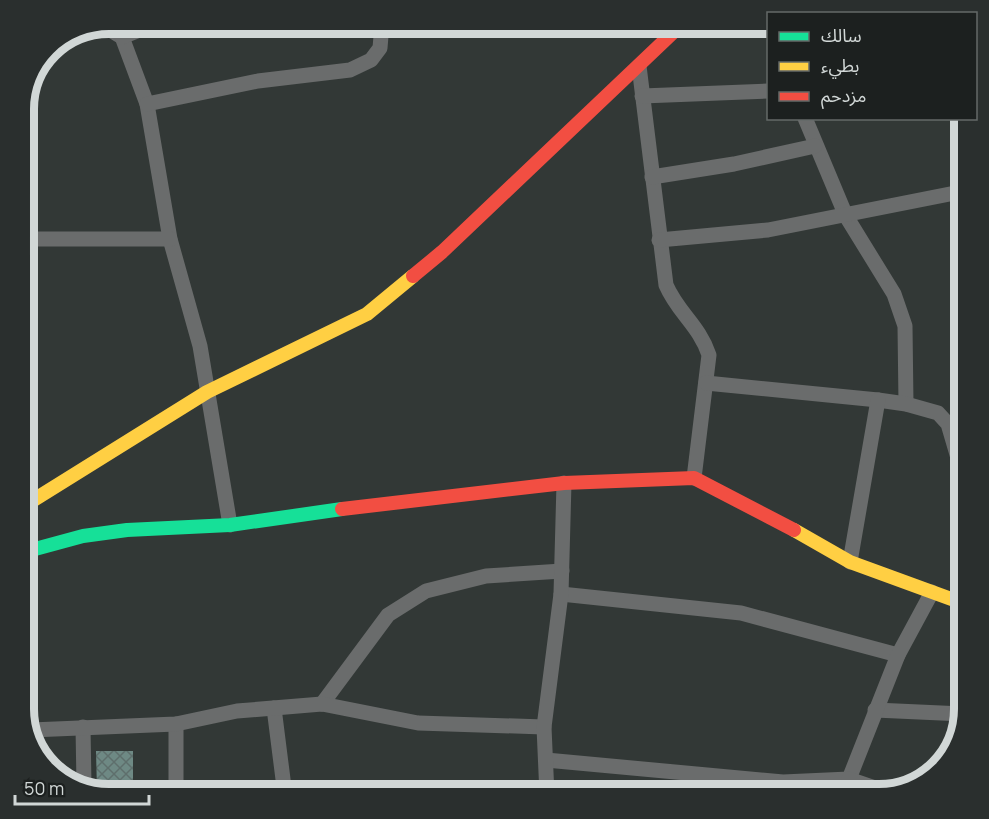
<svg xmlns="http://www.w3.org/2000/svg" width="989" height="819" viewBox="0 0 989 819" font-family="Manrope,'Noto Sans Arabic',sans-serif">
  <defs>
    <pattern id="building-cross-hatch" width="8" height="8" patternUnits="userSpaceOnUse" patternTransform="scale(1.5)"><rect width="8" height="8" fill="#6e8984"/><path d="M0 0l8 8M0 8l8-8" fill="none" stroke="#5e6f6c"/></pattern>
  </defs>
  <rect width="100%" height="100%" fill="#323836"/>
  <path fill="url(#building-cross-hatch)" d="M96,751H133V795H109L97,790Z"/>
  <g fill="none" stroke-linecap="round" stroke-linejoin="round">
    <g stroke="#6a6c6c" stroke-width="15">
      <path d="M104,26L122,37L147,104L170,239L200,346L230,525"/>
      <path d="M122,37L154,24"/>
      <path d="M639,66L666,285C678,313 699,325 709,355L694,478"/>
      <path d="M642,96L768,91"/>
      <path d="M147,104L258,81L350,70L371,60L380,48L382,24"/>
      <path d="M805,118L846,216L894,294L905,326L906,404"/>
      <path d="M652,177L734,164L815,146"/>
      <path d="M24,239H170"/>
      <path d="M659,240L768,230L965,191"/>
      <path d="M706,383L878,400L906,404L938,413L948,424L965,482"/>
      <path d="M850,562L878,400"/>
      <path d="M561,594L741,613L898,655"/>
      <path d="M322,704L388,615L426,591L486,576L562,571"/>
      <path d="M274,708L285,795"/>
      <path d="M875,710L963,714"/>
      <path d="M176,724V795"/>
      <path d="M83,727L84,785"/>
      <path d="M31,730L176,724L237,711L322,704L418,723L544,727"/>
      <path d="M546,760L783,782L849,779L898,655L932,592"/>
      <path d="M849,779L890,793"/>
      <path d="M547,795L544,727L561,594L564,483"/>
    </g>
    <path stroke="#16e098" stroke-width="14" d="M24,552L83,536L127,530L230,525L342,509"/>
    <g stroke="#ffcf43" stroke-width="14">
      <path d="M24,506L207,392L367,314L413,276"/>
      <path d="M794,530L850,562L965,604"/>
    </g>
    <g stroke="#f24e42" stroke-width="14">
      <path d="M413,276L442,252L682,24"/>
      <path d="M342,509L564,483L694,478L794,530"/>
    </g>
  </g>
  <path d="M0 0H989V819H0ZM109 34H879A75 75 0 0 1 954 109V709A75 75 0 0 1 879 784H109A75 75 0 0 1 34 709V109A75 75 0 0 1 109 34Z" fill="#2a2f2e" fill-rule="evenodd"/>
  <path fill="none" stroke="#d1d7d6" stroke-width="8" d="M109 34H879A75 75 0 0 1 954 109V709A75 75 0 0 1 879 784H109A75 75 0 0 1 34 709V109A75 75 0 0 1 109 34Z"/>
  <rect x="767" y="12" width="210" height="108" fill="#1c201f" stroke="#646968" stroke-width="1.5"/>
  <rect x="779" y="32" width="30" height="9" fill="#16e098" stroke="#646968" stroke-width="1.5"/>
  <text x="821" y="42" font-size="18" fill="#d1d7d6">سالك</text>
  <rect x="779" y="62" width="30" height="9" fill="#ffcf43" stroke="#646968" stroke-width="1.5"/>
  <text x="821" y="72" font-size="18" fill="#d1d7d6">بطيء</text>
  <rect x="779" y="92" width="30" height="9" fill="#f24e42" stroke="#646968" stroke-width="1.5"/>
  <text x="821" y="102" font-size="18" fill="#d1d7d6">مزدحم</text>
  <path d="M15 795v9h134v-9" fill="none" stroke="#d1d7d6" stroke-width="3"/>
  <text x="24" y="795" font-size="18" fill="#d1d7d6" stroke="#1c201f" stroke-width="4.5" paint-order="stroke">50 m</text>
</svg>
